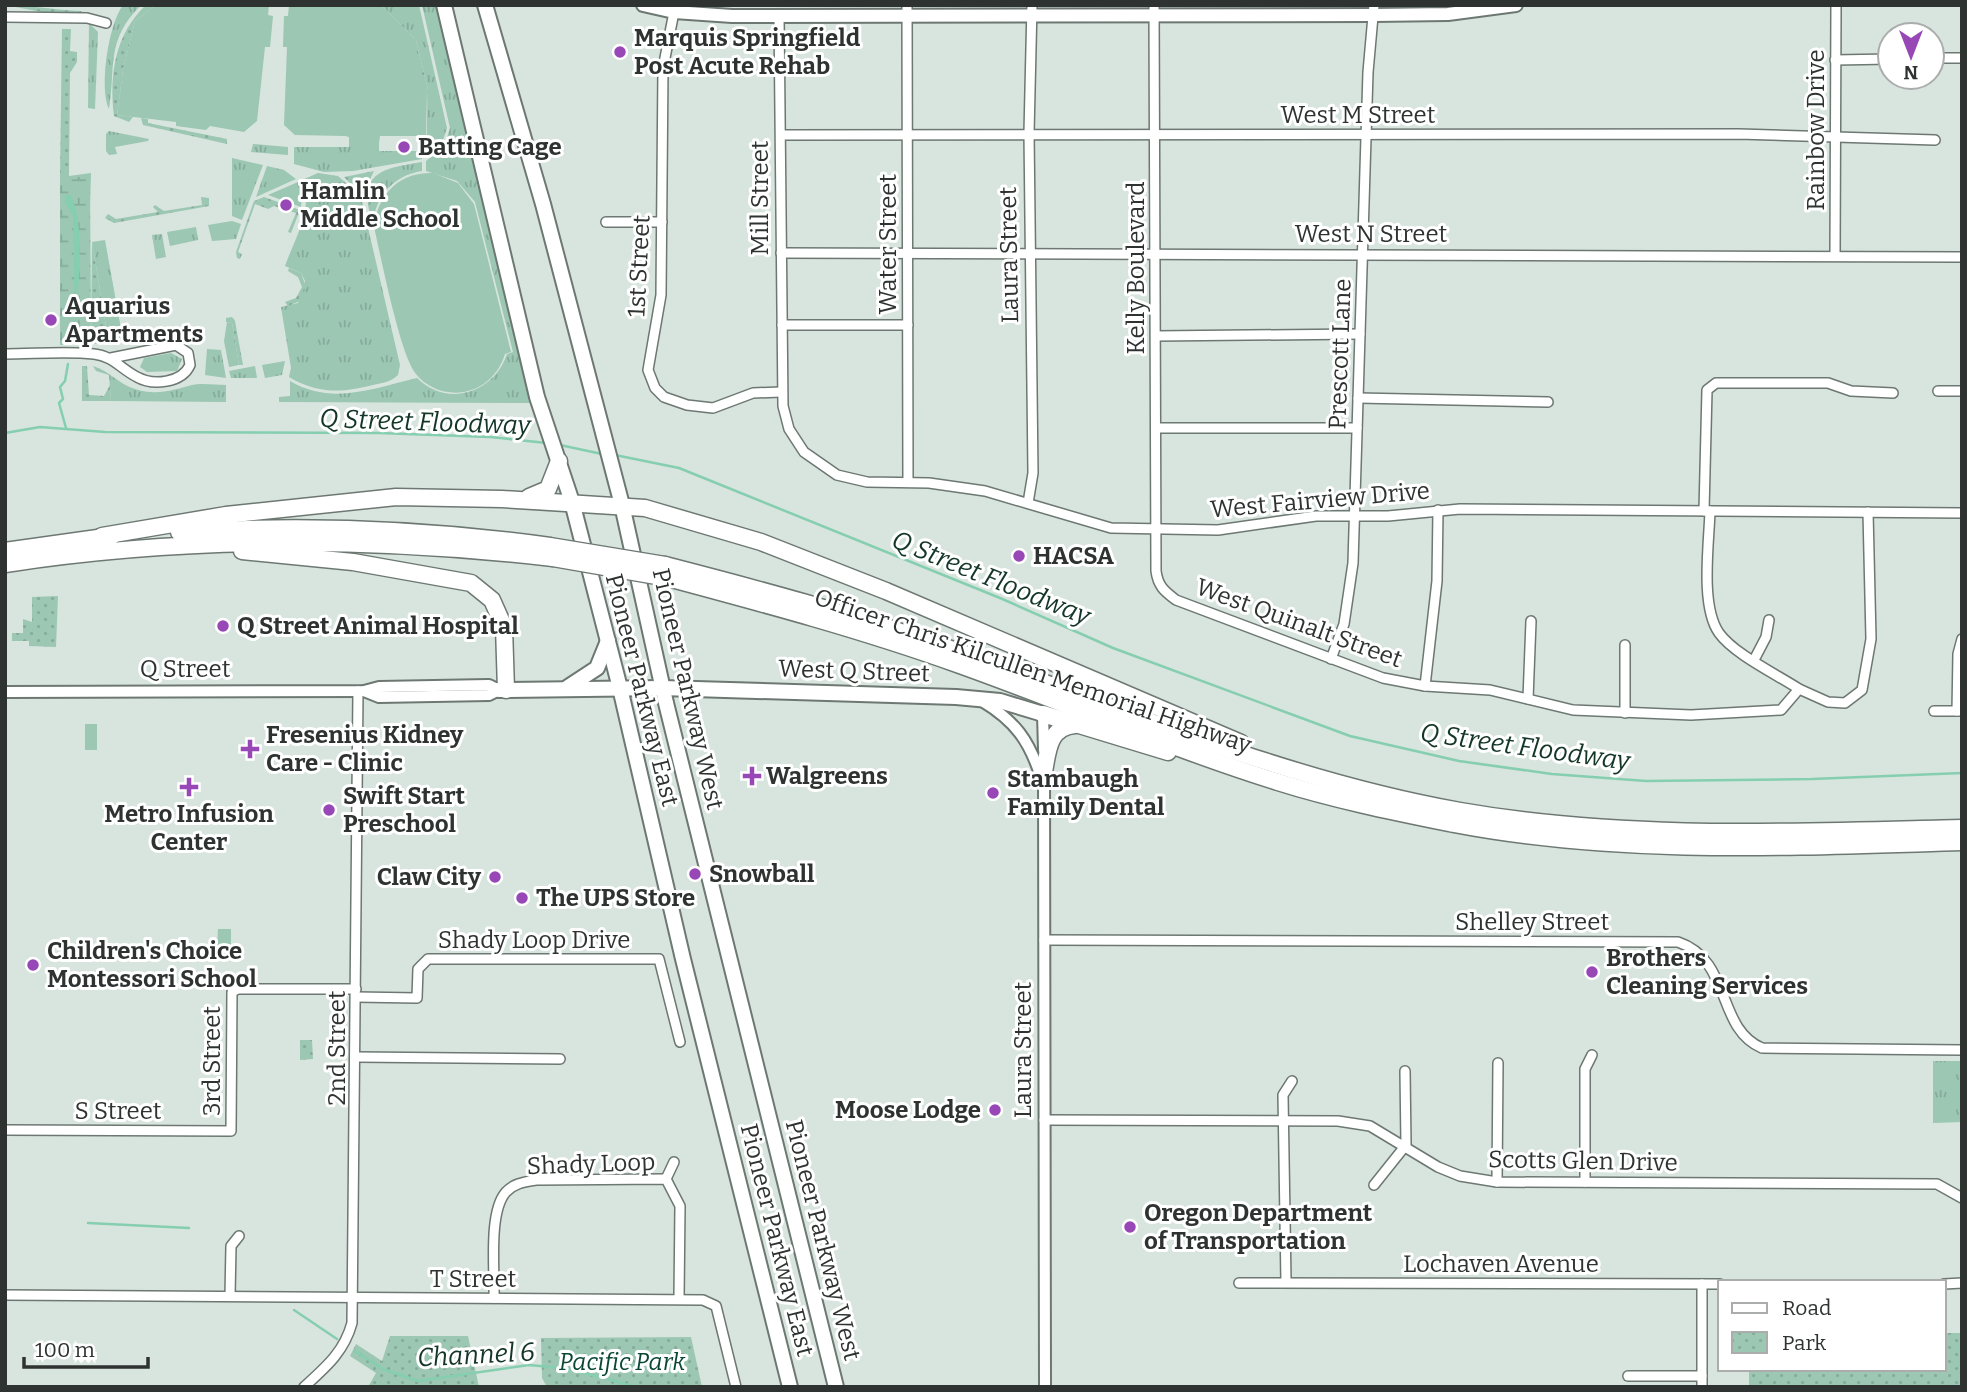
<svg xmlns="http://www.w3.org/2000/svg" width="1967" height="1392" viewBox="0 0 1967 1392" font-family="Bitter,serif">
  <defs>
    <pattern id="grass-tufts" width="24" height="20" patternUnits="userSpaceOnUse" patternTransform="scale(1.75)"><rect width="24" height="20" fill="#9bc7b3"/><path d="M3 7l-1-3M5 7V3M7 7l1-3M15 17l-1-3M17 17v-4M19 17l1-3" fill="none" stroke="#86ab9a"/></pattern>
    <pattern id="wetland-marsh" width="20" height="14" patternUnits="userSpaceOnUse" patternTransform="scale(1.75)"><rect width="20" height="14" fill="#9bc7b3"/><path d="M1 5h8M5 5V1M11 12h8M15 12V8" fill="none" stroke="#86ab9a"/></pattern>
    <pattern id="park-dots" width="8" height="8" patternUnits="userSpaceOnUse" patternTransform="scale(1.75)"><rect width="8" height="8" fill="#9bc7b3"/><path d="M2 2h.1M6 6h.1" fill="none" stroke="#86ab9a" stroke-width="1.8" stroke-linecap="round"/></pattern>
  </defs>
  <rect width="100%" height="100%" fill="#d8e4de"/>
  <g fill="url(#grass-tufts)">
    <path d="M123,5H141C105,41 116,67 109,109C99,89 108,25 123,5Z"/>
    <path d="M381,5H419L447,128L441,146L426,157L428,90L416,40Z"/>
    <path d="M422,5H436L530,403L279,402V397L290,396V381C332,406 374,388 417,378C447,408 494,393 507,354L513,352L475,202L457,181L426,171V161L444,147L450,128Z"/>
    <path d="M89,23L98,32L95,109L88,108Z"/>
    <path d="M109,131L149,139L148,141L115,147L117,154L109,155L106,151V134Z"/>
    <path d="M349,143H379V151H422V159L353,171L324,172L294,164V147H349Z"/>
    <path d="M253,144L288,147V155L251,152Z"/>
    <path d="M232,158L263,165L242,220L232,216Z"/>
    <path d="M422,162V171C398,175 382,189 375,212L370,213C359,170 388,168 422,162Z"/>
    <path d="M267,166L284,170L296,179L256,197Z"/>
    <path d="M318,173L338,176L354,190L362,202L400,365L398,375C391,382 382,383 373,385C341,393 318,394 289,377L291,368L281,307L298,303L305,281L301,273L285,266C294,240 315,207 302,180Z"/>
    <path d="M298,182L302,193L301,207L268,195Z"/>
    <path d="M232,221L241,224L236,239L212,241L208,225Z"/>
    <path d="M196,227L198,240L170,246L167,232Z"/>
    <path d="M162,234L166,257L156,259L152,235Z"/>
    <path d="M105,240L123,340L109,344L92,242Z"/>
    <path d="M227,322L232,323L239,365L229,367L224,341Z"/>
    <path d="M207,349L221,350L226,378L205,375Z"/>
    <path d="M171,353L182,359L177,371L147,372L140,367L144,358Z"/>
    <path d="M285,361L282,375L265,378L262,365Z"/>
    <path d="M93,366C110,371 118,384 135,389C156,396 174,390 192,385C202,383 216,385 226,385V402L111,401L109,375L96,371Z"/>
    <path d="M255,366L257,378H231L229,371Z"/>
    <path d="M218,929H231V958L217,949Z"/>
    <path d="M1933,1061H1962V1122L1933,1123Z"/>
  </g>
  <path fill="url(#wetland-marsh)" d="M60,177H90L91,338L84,345H60Z"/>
  <g fill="url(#park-dots)">
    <path d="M5,5C31,5 55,10 81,11L84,14L47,13Z"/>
    <path d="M146,5H156L135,21L123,70L117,115L133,117L129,122L114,116C109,75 115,34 146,5Z"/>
    <path d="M376,5H381L416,40L428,90L427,136L426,91L380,6Z"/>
    <path d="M62,29H71L70,51L77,52V62L70,73L69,176L91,173L90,204L89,177H60Z"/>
    <path d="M141,118L148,119V123L227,139V144L143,125Z"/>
    <path d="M374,171L364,192L360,193L344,177Z"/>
    <path d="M201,197L209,198V206L114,223L105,218L108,214L116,219L158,212L153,207L155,205L164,211L202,205Z"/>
    <path d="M264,197L300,210L291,233L288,232L296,213L274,206L268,209L255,204L238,252L242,254L240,259L237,258L236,252L254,201Z"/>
    <path d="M92,242L109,344H84L91,338Z"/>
    <path d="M289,268L301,273L306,287L300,301L288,306L285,302L296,298L302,287L298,277L288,271Z"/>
    <path d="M232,317L235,321L243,365H239L232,323L226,322V318Z"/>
    <path d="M82,366H87L89,395L104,396L110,385L111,401H82Z"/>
    <path d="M58,596L56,647L29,646V641H12V633H23V619L32,622V597Z"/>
    <path d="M300,1040H312L313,1059L300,1060Z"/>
    <path d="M1944,1333H1962V1387H1749V1369H1944Z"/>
    <path d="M390,1336H468L479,1387H368L376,1373L350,1356L356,1344L382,1361Z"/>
    <path d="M691,1337L702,1387H547L542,1378L541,1338Z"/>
  </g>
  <g fill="#9bc7b3">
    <path d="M156,5H269L268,15L273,16L270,47H265L257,121L244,132L210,126L206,130L176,126V122L117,115L123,70L135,21Z"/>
    <path d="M289,5L380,6L414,40L426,91V136H380L379,143H349V137L345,136L295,135L284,125L287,47H283L284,16H288Z"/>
    <path d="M433,173L458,183L474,204L511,352L505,354C499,373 485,388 464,392C446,395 427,388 416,374C399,354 379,246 371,214L377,212C386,186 406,172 433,173Z"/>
    <rect x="85" y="724" width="12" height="26"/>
  </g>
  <path fill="#85ceaf" d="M65,195H70C86,218 78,290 76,319L75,325L68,328L74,325L75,317L73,215L65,203Z"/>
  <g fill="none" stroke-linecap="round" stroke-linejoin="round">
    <g stroke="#85ceaf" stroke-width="2.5">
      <path d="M66,428L59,403L63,399L60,387L65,381L68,364"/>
      <path d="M5,433L40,427L105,432L379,433L490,437L547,443"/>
      <path d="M560,445L602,454"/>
      <path d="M615,455L679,468L1000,598L1113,648L1350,736L1459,761L1552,774L1646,781L1812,779L1962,773"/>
      <path d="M88,1223L189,1228"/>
      <path d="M294,1310L337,1339"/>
      <path d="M355,1351L383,1369L418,1381L529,1365L562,1368L604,1378"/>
      <path d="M609,1379L634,1387"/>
    </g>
    <g stroke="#6d7872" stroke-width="12">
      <g id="minor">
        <path d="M907,5L908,482"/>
        <path d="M1154,5L1156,571C1158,586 1164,591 1176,600L1383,678L1425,686L1490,690L1573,710L1691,715L1781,710L1799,689L1828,702L1845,703L1862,690L1871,639L1868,512"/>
        <path d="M674,12L663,68L661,295L648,370L655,388L664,397L687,405L713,408L753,393L781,392"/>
        <path d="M779,16L783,406L789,429L804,452L837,475L867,482L929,483L985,491L1111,528L1218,530L1316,516H1388L1460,509L1962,513"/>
        <path d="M5,17L87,18L106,23"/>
        <path d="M1932,58H1962"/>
        <path d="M1835,60L1890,59"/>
        <path d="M781,135L1739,134L1935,140"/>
        <path d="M606,222H662"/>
        <path d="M781,253L1962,257"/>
        <path d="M1835,255L1836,5"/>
        <path d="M782,325H908"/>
        <path d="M1156,336L1360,334"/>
        <path d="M5,354C34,354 65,351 94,354C113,356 121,369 137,377C153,386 182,383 190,365L188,353L176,345L111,358"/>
        <path d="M1938,391H1962"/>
        <path d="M1358,398L1548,402"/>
        <path d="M1156,428H1357"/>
        <path d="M1028,503L1033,473L1029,133L1032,5"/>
        <path d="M1704,511L1707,390L1716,383H1828L1851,391L1893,393"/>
        <path d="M1710,511C1709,544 1700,606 1719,633C1734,654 1776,674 1799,689"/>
        <path d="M1331,659L1344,624L1353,563L1368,72L1374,5"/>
        <path d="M1754,660L1766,637L1769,620"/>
        <path d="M1425,686L1437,581L1438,510"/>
        <path d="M1528,699L1531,621"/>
        <path d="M1934,711H1961"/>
        <path d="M1957,711L1958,654L1962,639"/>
        <path d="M1625,713V645"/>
        <path d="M1044,940L1678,942C1732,960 1716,1029 1762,1048L1962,1050"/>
        <path d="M356,997L417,998L418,969L428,959H659L680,1042"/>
        <path d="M356,1057L560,1059"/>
        <path d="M1044,1120L1338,1121L1370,1126L1438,1167L1460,1176L1497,1182L1937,1184L1962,1198"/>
        <path d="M5,1130L231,1131L232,992L238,989H356"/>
        <path d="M666,1179L674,1162"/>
        <path d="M1497,1182L1498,1063"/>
        <path d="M1585,1182V1069L1592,1055"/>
        <path d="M1374,1185L1406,1145L1405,1071"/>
        <path d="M1286,1282L1283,1095L1292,1081"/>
        <path d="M1239,1283L1720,1284"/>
        <path d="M1702,1284V1387"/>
        <path d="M1944,1284L1962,1283"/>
        <path d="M5,1295L703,1300L716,1306L736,1387"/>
        <path d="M230,1296L231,1246L239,1236"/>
        <path d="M494,1298C495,1271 488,1212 506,1192C514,1183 525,1182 536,1180L666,1179L680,1206L679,1298"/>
        <path d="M1628,1376H1702"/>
        <path d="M304,1387C326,1367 344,1352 352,1323L358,691"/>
      </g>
    </g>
    <g stroke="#6d7872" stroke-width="14">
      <g id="tertiary">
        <path d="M364,691L379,697L489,695L499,690"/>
        <path d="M5,692L364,691L379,687L489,685L499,690"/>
        <path d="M982,701C1015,721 1029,740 1041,777"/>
        <path d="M1043,714L1044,750"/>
        <path d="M1044,767L1045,1387"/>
      </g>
    </g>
    <g stroke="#6d7872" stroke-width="16">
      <path id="secondary" d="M643,5L674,12L732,16L1374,15L1448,14L1516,5"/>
    </g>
    <g stroke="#6d7872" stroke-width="18">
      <g id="primary">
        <path d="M444,5L537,397L572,502L620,688L683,959L790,1387"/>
        <path d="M485,5L543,204L622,505L666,703L836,1387"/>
        <path d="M568,687L597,668L608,641"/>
        <path d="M499,690L662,688L956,697L1000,701L1043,714"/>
      </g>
    </g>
    <g stroke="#6d7872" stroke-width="19">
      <g id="motorway">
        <path d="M529,497L548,489L559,461"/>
        <path d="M179,532C304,524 427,529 550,546"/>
        <path d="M102,536L226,515L396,497L502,499L645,508L761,542L886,591L1241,743"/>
        <path d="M5,551L112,536"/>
        <path d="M242,551L353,562L471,583L492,600L504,627L506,690"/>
        <path d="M5,564C188,536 370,537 553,558"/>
        <path d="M665,565C758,589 851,614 942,646C1113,705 1280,779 1460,811C1625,840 1794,832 1962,828"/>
        <path d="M668,578C765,604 862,630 957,664C1064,702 1169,748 1278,782C1335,800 1395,812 1454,824C1621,856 1792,847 1962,842"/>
        <path d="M1043,714L1168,752"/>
        <path d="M1044,772C1048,750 1049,727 1075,725"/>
      </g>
    </g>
    <use href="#minor" stroke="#fff" stroke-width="9"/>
    <use href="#tertiary" stroke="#fff" stroke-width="10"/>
    <use href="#secondary" stroke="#fff" stroke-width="12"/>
    <use href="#primary" stroke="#fff" stroke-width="14"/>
    <use href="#motorway" stroke="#fff" stroke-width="16"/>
    <g stroke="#6d7872" stroke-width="19" stroke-linecap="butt">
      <g id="motorway-bridge">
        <path d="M550,546L665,565"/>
        <path d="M553,558L668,578"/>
      </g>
    </g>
    <use href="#motorway-bridge" stroke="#fff" stroke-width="16"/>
  </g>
  <g fill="#9847b7" stroke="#fff" stroke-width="2.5">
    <circle cx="620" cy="52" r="7"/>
    <circle cx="404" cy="147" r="7"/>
    <circle cx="286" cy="205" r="7"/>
    <circle cx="51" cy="320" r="7"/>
    <circle cx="1019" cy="556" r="7"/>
    <circle cx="223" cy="626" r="7"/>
    <path d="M246.5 738.5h7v7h7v7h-7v7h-7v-7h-7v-7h7z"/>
    <path d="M748.5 765.5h7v7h7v7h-7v7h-7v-7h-7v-7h7z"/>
    <path d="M185.5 776.5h7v7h7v7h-7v7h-7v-7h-7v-7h7z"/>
    <circle cx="993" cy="793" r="7"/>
    <circle cx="329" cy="810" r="7"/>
    <circle cx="695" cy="874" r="7"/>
    <circle cx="495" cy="877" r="7"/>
    <circle cx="522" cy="898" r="7"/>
    <circle cx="33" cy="965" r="7"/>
    <circle cx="1592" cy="972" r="7"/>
    <circle cx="995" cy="1110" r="7"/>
    <circle cx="1130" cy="1227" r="7"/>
  </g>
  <g text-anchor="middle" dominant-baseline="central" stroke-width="6" stroke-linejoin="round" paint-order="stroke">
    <g font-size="24" font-weight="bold" fill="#2e3331" stroke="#fff" text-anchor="start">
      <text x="634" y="38">Marquis Springfield<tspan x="634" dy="28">Post Acute Rehab</tspan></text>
      <text x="418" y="147">Batting Cage</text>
      <text x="300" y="191">Hamlin<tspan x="300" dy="28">Middle School</tspan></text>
      <text x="65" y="306">Aquarius<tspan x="65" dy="28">Apartments</tspan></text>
      <text x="1033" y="556">HACSA</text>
      <text x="237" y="626">Q Street Animal Hospital</text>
      <text x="266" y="735">Fresenius Kidney<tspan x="266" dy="28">Care - Clinic</tspan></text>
      <text x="766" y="776">Walgreens</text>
      <text x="1007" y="779">Stambaugh<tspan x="1007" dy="28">Family Dental</tspan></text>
      <text x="343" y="796">Swift Start<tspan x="343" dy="28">Preschool</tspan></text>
      <text x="189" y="814" text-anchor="middle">Metro Infusion<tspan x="189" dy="28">Center</tspan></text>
      <text x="709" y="874">Snowball</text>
      <text x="481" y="877" text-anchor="end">Claw City</text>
      <text x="536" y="898">The UPS Store</text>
      <text x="47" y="951">Children's Choice<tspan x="47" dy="28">Montessori School</tspan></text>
      <text x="1606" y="958">Brothers<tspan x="1606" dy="28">Cleaning Services</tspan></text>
      <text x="981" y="1110" text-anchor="end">Moose Lodge</text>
      <text x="1144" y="1213">Oregon Department<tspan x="1144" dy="28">of Transportation</tspan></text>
    </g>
    <g font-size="24" fill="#2e3331" stroke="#fff">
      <text x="1358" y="115">West M Street</text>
      <text transform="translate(1816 130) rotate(-90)">Rainbow Drive</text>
      <text transform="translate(760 198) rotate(-90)">Mill Street</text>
      <text x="1371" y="234">West N Street</text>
      <text transform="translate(888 244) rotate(-90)">Water Street</text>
      <text transform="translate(1009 255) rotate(-91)">Laura Street</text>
      <text transform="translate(639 266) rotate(-87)">1st Street</text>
      <text transform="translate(1136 268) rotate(-90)">Kelly Boulevard</text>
      <text transform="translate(1340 354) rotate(-88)">Prescott Lane</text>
      <text transform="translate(1320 500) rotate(-5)">West Fairview Drive</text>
      <text transform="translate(1299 623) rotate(20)">West Quinalt Street</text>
      <text x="185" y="669">Q Street</text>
      <text transform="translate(854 671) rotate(2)">West Q Street</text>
      <text transform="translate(1033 671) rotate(19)">Officer Chris Kilcullen Memorial Highway</text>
      <text transform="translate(688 689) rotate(77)">Pioneer Parkway West</text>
      <text transform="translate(642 690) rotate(76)">Pioneer Parkway East</text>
      <text x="1532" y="922">Shelley Street</text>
      <text x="534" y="940">Shady Loop Drive</text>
      <text transform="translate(337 1048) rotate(-90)">2nd Street</text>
      <text transform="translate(1023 1050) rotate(-90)">Laura Street</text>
      <text transform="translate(212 1061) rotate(-90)">3rd Street</text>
      <text x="118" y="1111">S Street</text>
      <text transform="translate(1583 1161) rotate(1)">Scotts Glen Drive</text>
      <text transform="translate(591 1164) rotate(-2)">Shady Loop</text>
      <text transform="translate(777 1240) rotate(76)">Pioneer Parkway East</text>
      <text transform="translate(823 1240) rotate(76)">Pioneer Parkway West</text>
      <text x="1501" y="1264">Lochaven Avenue</text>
      <text x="473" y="1279">T Street</text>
    </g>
    <g font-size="24" font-style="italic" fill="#0a4834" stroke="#fff">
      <text x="622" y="1362">Pacific Park</text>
    </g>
    <g font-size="26" font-style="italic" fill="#143629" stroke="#fff">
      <text transform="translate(425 422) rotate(2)">Q Street Floodway</text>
      <text transform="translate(991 578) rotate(22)">Q Street Floodway</text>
      <text transform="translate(1525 747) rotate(8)">Q Street Floodway</text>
      <text transform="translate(476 1355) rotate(-3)">Channel 6</text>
    </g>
  </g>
  <rect width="1967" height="1392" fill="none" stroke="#2e3331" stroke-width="14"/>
  <rect x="1718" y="1280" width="228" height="91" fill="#ffffff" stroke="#abadad" stroke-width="2"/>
  <rect x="1732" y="1303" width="35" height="10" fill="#ffffff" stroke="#abadad" stroke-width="2"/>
  <text x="1782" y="1315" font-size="21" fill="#2e3331">Road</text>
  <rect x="1732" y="1332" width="35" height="21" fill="url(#park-dots)" stroke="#abadad" stroke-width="2"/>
  <text x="1782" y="1350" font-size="21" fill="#2e3331">Park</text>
  <g transform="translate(1911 56) rotate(180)"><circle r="33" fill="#ffffff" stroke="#abadad" stroke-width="2"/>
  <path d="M0-5L12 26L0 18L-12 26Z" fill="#9847b7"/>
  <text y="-10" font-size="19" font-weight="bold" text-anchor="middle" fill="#2e3331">N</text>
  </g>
  <path d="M24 1357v10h124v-10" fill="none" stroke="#2e3331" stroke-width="3.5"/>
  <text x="35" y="1357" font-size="21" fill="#2e3331" stroke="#ffffff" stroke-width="5" paint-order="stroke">100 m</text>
</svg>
